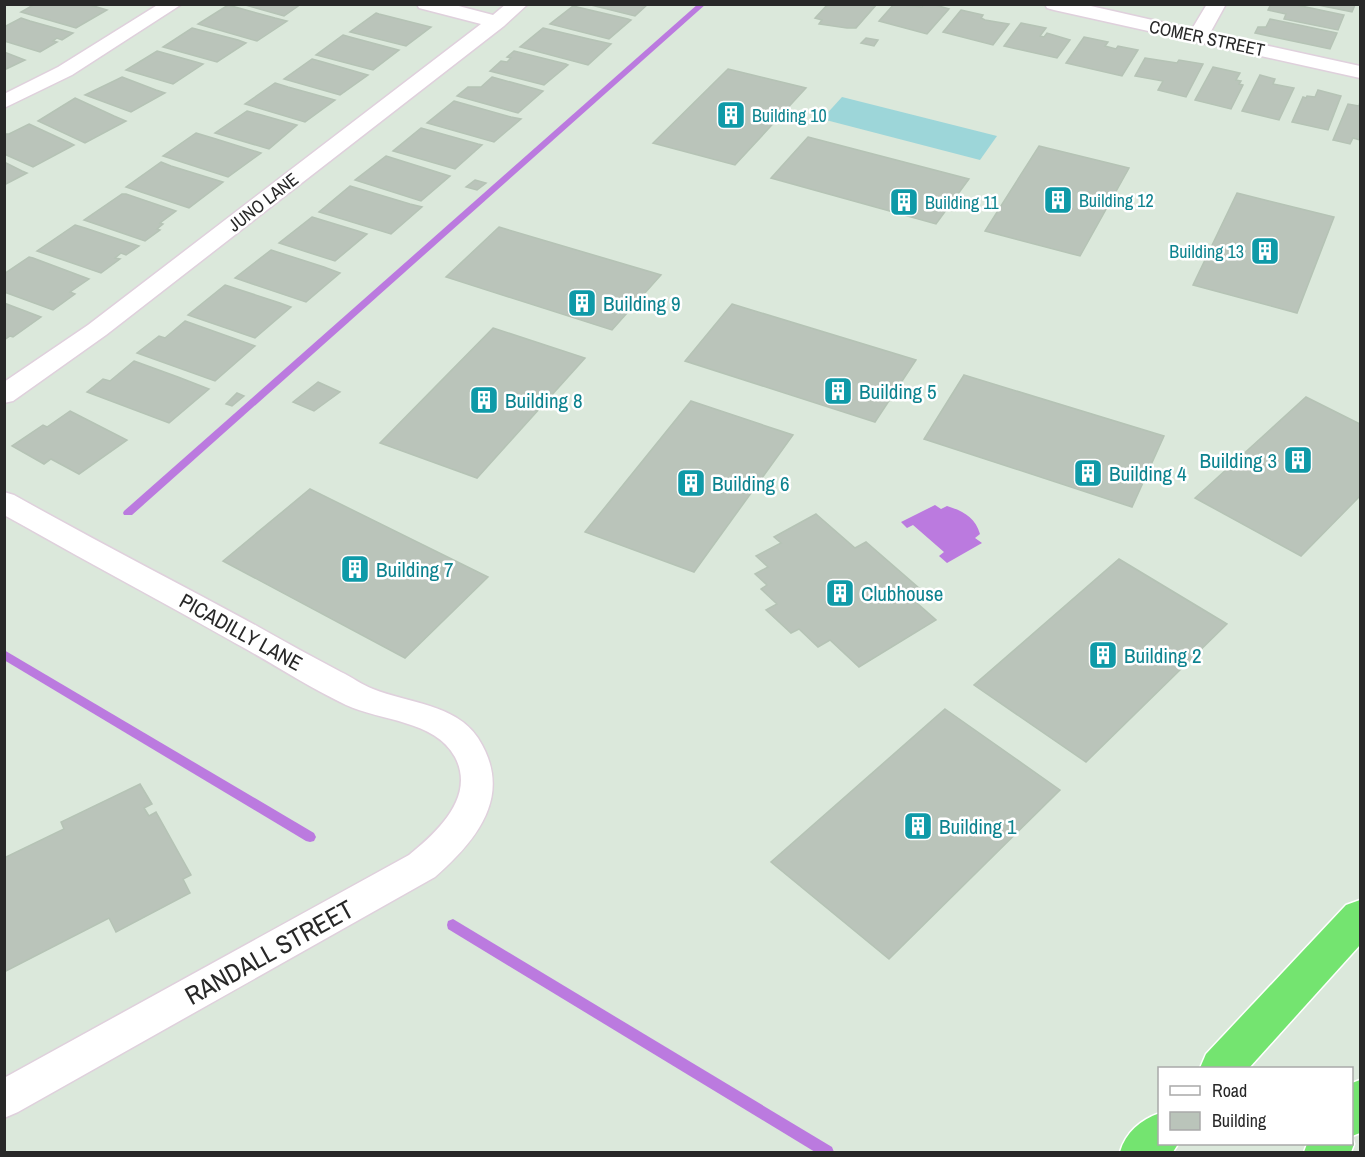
<svg xmlns="http://www.w3.org/2000/svg" width="1365" height="1157" viewBox="0 0 1365 1157" font-family="'Archivo Narrow',sans-serif">
  <rect width="100%" height="100%" fill="#dbe8db"/>
  <path fill="#9dd6d9" d="M842,97L997,136L980,160L822,119Z"/>
  <path fill="#bb7adf" d="M935,505L941,509L947,506C963,511 975,517 980,534L975,538L982,543L947,563L939,556L944,552L913,525L907,528L901,522Z"/>
  <g fill="none" stroke-linecap="round" stroke-linejoin="round">
    <g fill="#bb7adf" fill-rule="evenodd">
      <path d="M698,4H706L132,515H124L123,513L124,511Z"/>
      <path d="M4,650L314,833L316,837L314,841L310,842L306,841L4,660Z"/>
      <path d="M453,919L832,1147L834,1152H815L448,929L447,925L448,921Z"/>
    </g>
  </g>
  <g fill="#bac4ba" stroke="#b5c3b5" stroke-width="1.5">
    <path d="M35,4H87L107,10L76,28L21,12Z"/>
    <path d="M242,4H301L284,16Z"/>
    <path d="M587,4H648L635,16Z"/>
    <path d="M828,4H877L856,28H847L819,24L822,20L815,18Z"/>
    <path d="M894,4L922,7L924,4H932L949,9L927,34L879,21Z"/>
    <path d="M1271,4H1292L1344,15L1338,30L1284,19L1286,14L1268,10Z"/>
    <path d="M1313,4H1352L1355,5L1352,12Z"/>
    <path d="M228,5L275,18L287,21L257,41L198,24Z"/>
    <path d="M573,6L628,19L631,20L609,39L550,24Z"/>
    <path d="M961,10L983,15L981,18L985,20L1009,24L993,45L943,32Z"/>
    <path d="M376,13L379,14L431,27L406,46L350,32Z"/>
    <path d="M21,18L30,21L73,33L62,40L57,38L53,41L57,42L40,52L4,41V27Z"/>
    <path d="M1270,19L1299,25L1337,33L1330,49L1255,33L1258,27H1266Z"/>
    <path d="M1021,23L1046,28L1040,36L1044,37L1047,33L1070,40L1057,58L1004,46Z"/>
    <path d="M192,28L238,40L246,43L217,62L163,47Z"/>
    <path d="M543,28L589,39L611,44L588,65L520,47Z"/>
    <path d="M343,35L350,37L399,50L373,70L316,55Z"/>
    <path d="M1084,37L1108,42L1105,46L1116,49L1118,46L1138,50L1122,76L1066,63Z"/>
    <path d="M866,38L878,40L874,46L861,43Z"/>
    <path d="M157,51L196,62L203,64L173,84L126,70Z"/>
    <path d="M514,51L566,64L568,65L544,85L490,71L501,61L507,62L511,58L507,57Z"/>
    <path d="M4,52L25,60L4,70Z"/>
    <path d="M1145,58L1177,63L1179,60L1203,64L1186,97L1158,90L1163,81L1135,76Z"/>
    <path d="M312,59L323,62L368,75L340,95L284,79Z"/>
    <path d="M1213,67L1240,73L1236,80L1241,81L1239,84L1243,85L1231,109L1195,100Z"/>
    <path d="M728,69L806,88L735,165L653,143Z"/>
    <path d="M1260,75L1275,79L1273,84L1294,88L1279,120L1242,111Z"/>
    <path d="M122,77L156,90L165,93L131,112L85,95Z"/>
    <path d="M492,77L536,89L543,91L518,113L457,96L468,87H481Z"/>
    <path d="M275,83L288,87L335,100L305,122L245,104Z"/>
    <path d="M1318,90L1341,96L1328,130L1292,122L1303,97L1306,98L1307,96L1315,97Z"/>
    <path d="M75,98L114,116L126,121L85,143L38,121Z"/>
    <path d="M454,101L511,117L521,119L494,142L427,123Z"/>
    <path d="M1360,102V140L1353,138L1350,144L1333,140L1348,104L1359,106Z"/>
    <path d="M247,111L258,114L297,125L269,149L215,133Z"/>
    <path d="M29,124L70,143L74,145L33,167L4,154V134H9Z"/>
    <path d="M421,128L478,144L482,145L455,169L393,151Z"/>
    <path d="M196,133L216,139L261,153L228,177L163,156Z"/>
    <path d="M808,137L969,179L936,224L771,178Z"/>
    <path d="M1039,146L1129,168L1080,256L985,231Z"/>
    <path d="M386,156L437,172L450,176L421,201L355,180Z"/>
    <path d="M4,162L22,171L27,173L4,185Z"/>
    <path d="M161,162L171,166L223,182L189,208L126,187Z"/>
    <path d="M475,180L486,183L477,190L466,187Z"/>
    <path d="M350,186L410,204L422,207L391,234L319,212Z"/>
    <path d="M1237,193L1334,217L1297,313L1193,285Z"/>
    <path d="M122,194H126L176,211L160,223L163,224L157,229L160,230L145,241L84,220Z"/>
    <path d="M312,217L358,231L367,234L335,261L279,243Z"/>
    <path d="M75,225L85,228L139,246L126,255L121,253L115,258L120,259L101,273L37,251Z"/>
    <path d="M499,227L661,275L612,330L446,277Z"/>
    <path d="M271,250L324,267L340,273L306,302L235,278Z"/>
    <path d="M29,257L33,258L89,279L70,292L75,294L53,310L4,292V274Z"/>
    <path d="M225,285L280,303L291,307L255,338L188,315Z"/>
    <path d="M4,303L41,317L13,337L10,336L4,340Z"/>
    <path d="M732,304L916,360L875,422L685,361Z"/>
    <path d="M185,321L244,342L255,346L215,381L137,353L159,336L165,338Z"/>
    <path d="M493,328L585,358L477,478L380,443Z"/>
    <path d="M134,361L178,377L209,389L169,423L87,392L103,379L110,381Z"/>
    <path d="M964,375L1164,436L1132,507L924,439Z"/>
    <path d="M318,382L340,392L314,411L293,402Z"/>
    <path d="M237,393L244,396L232,406L226,404Z"/>
    <path d="M1306,397L1360,424V496L1301,556L1195,498Z"/>
    <path d="M691,401L793,435L694,572L585,532Z"/>
    <path d="M70,411L127,440L79,474L51,459L44,464L12,446L43,425L47,427Z"/>
    <path d="M310,489L488,577L405,658L223,561Z"/>
    <path d="M816,514L855,548L866,542L920,589L909,596L936,620L859,667L830,640L818,647L799,629L791,633L766,610L777,604L761,589L767,585L755,574L768,567L756,556L781,543L774,537Z"/>
    <path d="M1119,559L1227,624L1086,762L974,685Z"/>
    <path d="M945,709L1060,790L889,959L771,862Z"/>
    <path d="M140,784L152,804L144,808L149,816L156,812L191,875L183,879L190,893L116,932L109,918L4,972V858L64,829L61,822Z"/>
  </g>
  <g fill="none" stroke-linecap="round" stroke-linejoin="round">
    <g stroke="#dfd0dc" stroke-width="3">
      <g id="minor">
        <path d="M159,4H182L72,75L4,108V94L58,67Z"/>
        <path d="M417,4H451L493,15L506,4H528L504,26L106,335L13,401L4,403V382L88,325L481,24L419,8Z"/>
        <path d="M1045,4H1082L1192,29L1207,4H1226L1210,33L1360,66V78L1054,10L1047,8Z"/>
        <path d="M4,492L14,495C94,540 176,582 257,626C285,642 313,657 341,672C352,677 362,685 373,689C407,703 456,704 478,738C514,794 478,839 435,877L18,1112L4,1118V1078L409,855C437,832 476,797 455,757C435,720 380,721 346,705C308,687 272,663 235,643C165,603 94,566 24,526L4,515Z"/>
      </g>
    </g>
    <g stroke="#fff" stroke-width="3">
      <g id="trunk">
        <path d="M1360,900V945L1249,1068H1200L1206,1054L1346,905Z"/>
        <path d="M1360,1080V1133L1352,1136V1083Z"/>
        <path d="M1160,1113V1144H1178L1173,1152H1120C1126,1132 1140,1120 1160,1113Z"/>
        <path d="M1352,1137L1354,1144L1351,1152H1304L1307,1144H1352Z"/>
      </g>
    </g>
    <use href="#minor" fill="#fff" fill-rule="evenodd"/>
    <use href="#trunk" fill="#74e470" fill-rule="evenodd"/>
  </g>
  <defs>
    <g id="building-square" transform="scale(1.5)"><rect x="-9" y="-9" width="18" height="18" rx="4" fill="#0f9aa8" stroke="#fff"/><path d="M-4-6H4V6H1V3H-1V6H-4ZM-2.5-4.3h1.7v1.8h-1.7ZM.8-4.3h1.7v1.8H.8ZM-2.5-1h1.7V.8h-1.7ZM.8-1h1.7V.8H.8Z" fill="#fff"/></g>
  </defs>
  <g fill-rule="evenodd">
    <use href="#building-square" x="731" y="115"/>
    <use href="#building-square" x="1058" y="200"/>
    <use href="#building-square" x="904" y="202"/>
    <use href="#building-square" x="1265" y="251"/>
    <use href="#building-square" x="582" y="303"/>
    <use href="#building-square" x="838" y="391"/>
    <use href="#building-square" x="484" y="400"/>
    <use href="#building-square" x="1298" y="460"/>
    <use href="#building-square" x="1088" y="473"/>
    <use href="#building-square" x="691" y="483"/>
    <use href="#building-square" x="355" y="569"/>
    <use href="#building-square" x="840" y="593"/>
    <use href="#building-square" x="1103" y="655"/>
    <use href="#building-square" x="918" y="826"/>
  </g>
  <g text-anchor="middle" dominant-baseline="central" stroke-width="5" stroke-linejoin="round" paint-order="stroke">
    <g font-size="18" fill="#282828" stroke="#fff">
      <text transform="translate(1207 38) rotate(12)">COMER STREET</text>
      <text transform="translate(263 202) rotate(-38)">JUNO LANE</text>
    </g>
    <g font-size="18" fill="#0d838f" stroke="#fff" text-anchor="start">
      <text x="752" y="115">Building 10</text>
      <text x="1079" y="200">Building 12</text>
      <text x="925" y="202">Building 11</text>
      <text x="1244" y="251" text-anchor="end">Building 13</text>
    </g>
    <g font-size="21" fill="#0d838f" stroke="#fff" text-anchor="start">
      <text x="603" y="303">Building 9</text>
      <text x="859" y="391">Building 5</text>
      <text x="505" y="400">Building 8</text>
      <text x="1277" y="460" text-anchor="end">Building 3</text>
      <text x="1109" y="473">Building 4</text>
      <text x="712" y="483">Building 6</text>
      <text x="376" y="569">Building 7</text>
      <text x="861" y="593">Clubhouse</text>
      <text x="1124" y="655">Building 2</text>
      <text x="939" y="826">Building 1</text>
    </g>
    <g font-size="21" fill="#282828" stroke="#fff">
      <text transform="translate(241 632) rotate(29)">PICADILLY LANE</text>
    </g>
    <g font-size="26" fill="#282828" stroke="#fff">
      <text transform="translate(269 952) rotate(-29)">RANDALL STREET</text>
    </g>
  </g>
  <rect width="1365" height="1157" fill="none" stroke="#282828" stroke-width="12"/>
  <rect x="1158" y="1067" width="195" height="78" fill="#ffffff" stroke="#a9a9a9" stroke-width="1.5"/>
  <rect x="1170" y="1086" width="30" height="9" fill="#ffffff" stroke="#a9a9a9" stroke-width="1.5"/>
  <text x="1212" y="1097" font-size="18" fill="#282828">Road</text>
  <rect x="1170" y="1112" width="30" height="18" fill="#bac4ba" stroke="#a9a9a9" stroke-width="1.5"/>
  <text x="1212" y="1127" font-size="18" fill="#282828">Building</text>
</svg>
